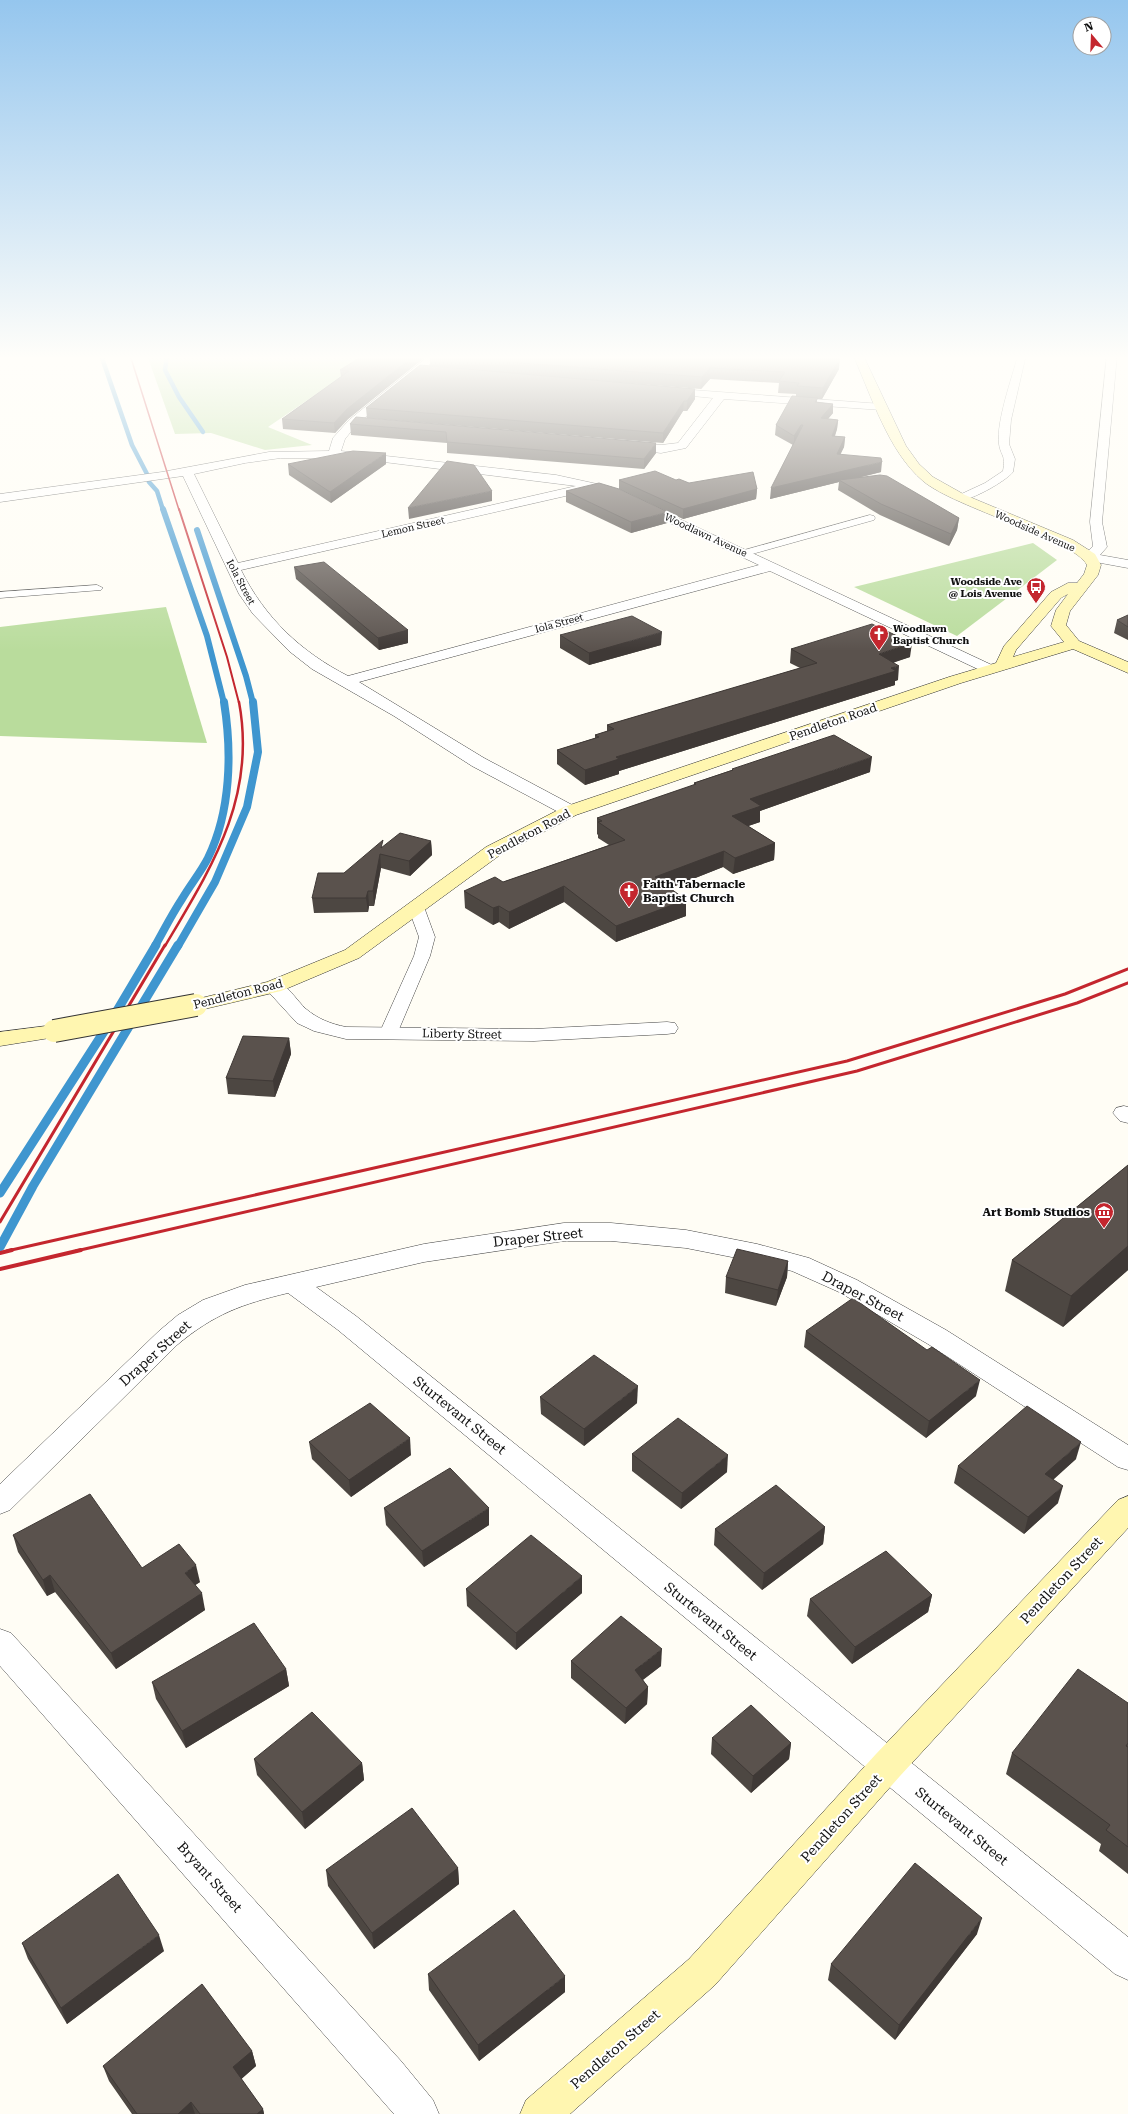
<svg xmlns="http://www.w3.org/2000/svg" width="1128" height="2114" viewBox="0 0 1128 2114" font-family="'Roboto Serif',serif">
  <rect width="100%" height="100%" fill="#fffdf5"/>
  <g fill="#b9dc9c">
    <path d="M147,355H374L268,427L312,445L265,450L211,433L175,434Z"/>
    <path d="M1033,543L1057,560L957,636L854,587Z"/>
    <path d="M166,607L207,743L0,736V627Z"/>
  </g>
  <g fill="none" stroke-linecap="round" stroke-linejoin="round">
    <g stroke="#3f96cf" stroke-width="4.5">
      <path d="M101,355L132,445L147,474"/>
      <path d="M167,355L165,370L179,397L203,432"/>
      <path d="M149,482L157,491L163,510"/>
    </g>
    <g stroke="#3f96cf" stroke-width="6">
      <path d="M163,509L207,636L224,703"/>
      <path d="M197,530L246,676L253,703"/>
    </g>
    <g stroke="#3f96cf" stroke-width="8">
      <path d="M155,946C164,930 172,914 182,899C190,885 201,872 208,858C231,811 232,752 224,702"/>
      <path d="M178,946L215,882L247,807L258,752L253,702"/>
    </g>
    <g stroke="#3f96cf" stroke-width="9">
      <path d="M0,1193L112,1019L156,945"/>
      <path d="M0,1247L33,1186L178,945"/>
    </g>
    <g stroke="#444" stroke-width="1">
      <g id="lane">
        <path d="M1018,355H1026L1011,420L1009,444L1015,459L1013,472C1006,481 968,503 957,500L956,498L957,496L985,483L1003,471C1006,454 1001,457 999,444C996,422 1012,378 1018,355Z"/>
        <path d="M870,515L874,516L875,518L874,520L745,556L739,553L741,551Z"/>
        <path d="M97,585L103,588L101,590L0,598V592Z"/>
        <path d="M416,902L422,904L424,907L435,937L430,956L397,1034L394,1038L388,1039L382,1038L379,1034L414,956L419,937L408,907L410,904Z"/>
      </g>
    </g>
    <g stroke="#444" stroke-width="1">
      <g id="street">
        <path d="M430,355H441L357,424L345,439L341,451L556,475L611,487L994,666L997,669L994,672H984L770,571L359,682L484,758L576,807L579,811L576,815L570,816L564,815L472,766L394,716L312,669L289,651L253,614L239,594L183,476L0,502V494L162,472L269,452L329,451L333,438L349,420ZM281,458H333L384,462L576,486L238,563L194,474L245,463ZM589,489L619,499L759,565L348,676C301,652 265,618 241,570L583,492Z"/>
        <path d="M1107,355H1117L1102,522L1107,547L1100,555L1128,560V568L1090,561L1083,557L1093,546L1090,522Z"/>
        <path d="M665,388L882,404L888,407L882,410L724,399L686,448L661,453L623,448L621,446L623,444L627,442L661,445L678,443L713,398L661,393L660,391Z"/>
        <path d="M274,981C288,984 296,1000 306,1009C318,1019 331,1024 346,1027L534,1029L667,1022L675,1023L678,1028L675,1033L667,1034L534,1041L346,1039L314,1031L297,1023L264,987L267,983Z"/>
        <path d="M1124,1106L1128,1107V1123L1120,1121L1113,1113L1116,1108Z"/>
        <path d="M564,1223H611L686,1230L757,1244L809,1258L857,1280L946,1330L1128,1445V1470L1118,1467L928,1344L839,1292L792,1271L757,1262L686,1248L611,1241H564L424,1262L316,1287L356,1316L1128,1937V1980L1115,1974L338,1330L288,1293C242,1304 214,1314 177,1345L10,1510L0,1514V1484L159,1331L178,1315L203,1300L245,1285L424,1244Z"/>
        <path d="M0,1629L11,1633L401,2061L433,2100L439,2114H394L0,1666Z"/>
      </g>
    </g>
    <g stroke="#333" stroke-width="1">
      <g id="secondary">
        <path d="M853,355H863L906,446L919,464L933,477L965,495L1073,540L1095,554L1101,565L1098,575L1070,611L1066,625L1079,641L1128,662V673L1073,649L961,683L576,815L500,855L359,958L281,991L196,1011L189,1009L185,1005L189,1001L267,982L345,950L486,847L564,807L949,677L996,663L1004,646L1051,592L1068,583H1077L1084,574L1087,565C1074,539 955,508 923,481C888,451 872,397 853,355ZM1068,594L1056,610L1051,626L1064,642L1013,657L1016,650L1061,598Z"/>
        <path d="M54,1025L62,1026L65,1031L62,1036L0,1046V1032Z"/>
        <path d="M1128,1496V1528L900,1776L715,1985L570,2114H520L526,2100L689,1959L876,1754L1118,1500Z"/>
      </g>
    </g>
    <use href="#lane" fill="#fff" fill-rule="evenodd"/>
    <use href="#street" fill="#fff" fill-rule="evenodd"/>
    <use href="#secondary" fill="#fff6b0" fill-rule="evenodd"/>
    <path stroke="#c4262e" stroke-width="1.5" d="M130,355L179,510"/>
    <path stroke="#c4262e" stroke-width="2" d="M179,509L227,657L239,703"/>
    <path stroke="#c4262e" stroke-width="2.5" d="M165,946C211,868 257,798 239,702"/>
    <g stroke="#c4262e" stroke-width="3">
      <path d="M0,1222L165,945"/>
      <path d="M7,1251L847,1061L1065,994L1128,969"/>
      <path d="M76,1251L857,1071L1077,1003L1128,983"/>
    </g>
    <g stroke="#c4262e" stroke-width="4">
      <path d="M0,1253L12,1250"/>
      <path d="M0,1269L81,1250"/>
    </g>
    <g stroke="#333" stroke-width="24" stroke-linecap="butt">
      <path id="secondary-bridge" d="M54,1031L196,1005"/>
    </g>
    <use href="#secondary-bridge" stroke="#fff6b0" stroke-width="22"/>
  </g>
  <g fill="#4d4742">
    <path d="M813,355V356L839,369L822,399H817V402L833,404V413L828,419L838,420L837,429L835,436L845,437L844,447L840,454L881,472L862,477L959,518L957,530L949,546L880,515L838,490L839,482L770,499L793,445L775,435L776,425L796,396V394L778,393L779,383L710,379L701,389L516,374L695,389V399L687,411H683L663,443L367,418L366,408L430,366V356Z"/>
    <path d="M424,358L348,419L335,433L283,429L282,419L341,377L340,370Z"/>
    <path d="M356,417L656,453L644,469L447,453V443L351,435L350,424Z"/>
    <path d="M288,464H386L331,503L289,475Z"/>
    <path d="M619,480H676L689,483L757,489L756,499L683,519L619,489Z"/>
    <path d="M566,491L667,523L631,533L566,502Z"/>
    <path d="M294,567L408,630V643L379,650L296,579Z"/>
    <path d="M1128,615V640L1114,633L1117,620Z"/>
    <path d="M560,635L661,645L589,665L560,648Z"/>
    <path d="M791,649L910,657L894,662L898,680L895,681V685L619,771V774L585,785L557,764V750L595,738V735L607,731V725L800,668L790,663Z"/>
    <path d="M732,769L870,772L760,811V822L748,826L775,843L774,860L733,874L723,867L670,888L686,916L616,942L564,902L509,929L499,922L493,925L465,908L464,891L503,882L609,845L598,838V835L597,834V818L694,785V783L732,770Z"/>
    <path d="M431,841L432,855L410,876L381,868L374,906H369L368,912L314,913L312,898L344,873L383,847Z"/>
    <path d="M289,1038L291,1054L275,1097L228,1094L226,1078Z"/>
    <path d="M1128,1165V1270L1063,1327L1005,1291L1012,1260Z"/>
    <path d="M788,1261L787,1277L776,1306L725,1293L726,1277Z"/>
    <path d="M806,1331L976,1396L926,1438L804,1347Z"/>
    <path d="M540,1397L637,1403L584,1446L541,1414Z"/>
    <path d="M309,1442L411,1455L351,1497L312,1459Z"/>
    <path d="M632,1454L727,1472L681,1509L632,1471Z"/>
    <path d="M1076,1459L1053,1479L1058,1503L1024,1534L954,1483L958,1466Z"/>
    <path d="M384,1508L489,1525L424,1567L386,1525Z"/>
    <path d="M825,1527L823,1544L762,1590L714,1545L715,1529Z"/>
    <path d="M13,1535L142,1568L200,1582L195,1585L205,1610L116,1669L55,1592L47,1596L18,1552Z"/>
    <path d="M466,1589L582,1593L516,1650L467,1606Z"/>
    <path d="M932,1595L928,1612L852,1664L807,1616L810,1599Z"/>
    <path d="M571,1661L661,1666L643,1680L648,1687L647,1704L625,1724L571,1678Z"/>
    <path d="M286,1669L289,1686L186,1748L156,1699L152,1682Z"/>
    <path d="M1128,1703V1874L1099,1851L1101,1844L1006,1774L1012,1753Z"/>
    <path d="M712,1738L791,1743L789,1759L751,1793L711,1754Z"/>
    <path d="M254,1759L362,1763L364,1780L305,1829L257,1775Z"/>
    <path d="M458,1868L459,1884L374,1949L328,1886L326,1870Z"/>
    <path d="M977,1934L895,2040L828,1980L831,1964Z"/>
    <path d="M22,1943L164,1951L67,2024L28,1959Z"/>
    <path d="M428,1974L565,1992L479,2061L429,1990Z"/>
    <path d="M252,2051L256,2066L241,2079L263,2109L264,2114H132L109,2081L103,2066Z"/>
  </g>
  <g fill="#3f3936">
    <path d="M415,355H424V358L348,419L335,433L334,423L347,409Z"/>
    <path d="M840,358L839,369L822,399L823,388Z"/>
    <path d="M710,368V379L701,389L702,377Z"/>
    <path d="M695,389V399L687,411V401Z"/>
    <path d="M684,401L683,411L663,443V433Z"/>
    <path d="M833,404V413L820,428L821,418Z"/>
    <path d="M838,420L837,429L831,446L832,436Z"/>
    <path d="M801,425L800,434L794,445V436Z"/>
    <path d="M845,437L844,447L836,464L837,454Z"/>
    <path d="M656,443V453L644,469V459Z"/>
    <path d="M386,453V464L331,503L330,492Z"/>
    <path d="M882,462L881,472L843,481L839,480V482L770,499L771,488Z"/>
    <path d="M757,489L756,499L683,519V509Z"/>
    <path d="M492,491V501L409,519L408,508Z"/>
    <path d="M668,512L667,523L631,533V522Z"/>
    <path d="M959,518L957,530L949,546L951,534Z"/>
    <path d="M408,630V643L379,650L378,638Z"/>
    <path d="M662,632L661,645L589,665V653Z"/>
    <path d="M912,643L910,657L878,668L879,654Z"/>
    <path d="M899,666L898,680L895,681V685L619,771V774L585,785V770L616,757Z"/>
    <path d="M872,757L870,772L760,811V822L731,832L732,816L750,799Z"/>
    <path d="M431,841L432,855L410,876L409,861Z"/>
    <path d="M775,843L774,860L733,874L735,858Z"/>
    <path d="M724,851L723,867L655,894V877Z"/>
    <path d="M380,854L381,868L374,906L373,891Z"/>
    <path d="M564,886V902L509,929V912Z"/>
    <path d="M368,891L369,906L368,912L366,898Z"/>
    <path d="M686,900V916L616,942V926Z"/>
    <path d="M499,906V922L493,925V908Z"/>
    <path d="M289,1038L291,1054L275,1097L273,1081Z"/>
    <path d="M1128,1246V1270L1063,1327L1071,1296Z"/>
    <path d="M788,1261L787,1277L776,1306L778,1290Z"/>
    <path d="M980,1380L976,1396L926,1438L929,1421Z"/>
    <path d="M638,1386L637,1403L584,1446V1429Z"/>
    <path d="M410,1438L411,1455L351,1497L349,1480Z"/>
    <path d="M1081,1442L1076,1459L1041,1491L1045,1474Z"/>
    <path d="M728,1455L727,1472L681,1509L682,1493Z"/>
    <path d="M1063,1486L1058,1503L1024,1534L1028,1517Z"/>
    <path d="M489,1508V1525L424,1567L422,1551Z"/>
    <path d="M825,1527L823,1544L762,1590L764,1573Z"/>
    <path d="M196,1565L200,1582L188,1590L185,1573Z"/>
    <path d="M50,1575L55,1592L47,1596L43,1580Z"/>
    <path d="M582,1576V1593L516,1650V1633Z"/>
    <path d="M202,1593L205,1610L116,1669L111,1653Z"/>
    <path d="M932,1595L928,1612L852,1664L855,1647Z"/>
    <path d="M662,1649L661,1666L634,1686L635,1670Z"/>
    <path d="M286,1669L289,1686L186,1748L182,1731Z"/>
    <path d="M648,1687L647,1704L625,1724L626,1708Z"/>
    <path d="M791,1743L789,1759L751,1793L753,1776Z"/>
    <path d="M362,1763L364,1780L305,1829L302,1812Z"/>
    <path d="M458,1868L459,1884L374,1949L372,1933Z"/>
    <path d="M982,1918L977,1934L895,2040L899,2025Z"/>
    <path d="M159,1935L164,1951L67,2024L61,2008Z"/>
    <path d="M565,1976V1992L479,2061L478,2045Z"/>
    <path d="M252,2051L256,2066L237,2083L233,2067Z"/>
    <path d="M191,2102L195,2114H178Z"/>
    <path d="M263,2109L264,2114H257Z"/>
  </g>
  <g fill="#5a524d" stroke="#3f3936">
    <path d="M364,355H415L347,409L334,423L282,419L349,371L340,370Z"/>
    <path d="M431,355H810V356L840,358L823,388L797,386L799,383L779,381L785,372L710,368L702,377L430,356Z"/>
    <path d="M420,365L695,389L687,401H684L663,433L366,408Z"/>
    <path d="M792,396L818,398L815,402L833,404L821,418L838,420L832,436L845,437L837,454L881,458L882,462L771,488L803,425H801L794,436L776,425Z"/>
    <path d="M356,417L656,443L644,459L447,442L446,432L350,424Z"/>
    <path d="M353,451L386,453L330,492L288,464Z"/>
    <path d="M447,461L474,465L492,491L408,508Z"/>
    <path d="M655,471L676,480L679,479L689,483L753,472L757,489L683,509L619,480Z"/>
    <path d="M880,475L887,476L959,518L951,534L881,504L839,480Z"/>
    <path d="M599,483L619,489L668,512L631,522L566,491Z"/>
    <path d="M324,562L408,630L378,638L294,567Z"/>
    <path d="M1128,615V627L1117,620Z"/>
    <path d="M632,616L662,632L589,653L560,635Z"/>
    <path d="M872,624L912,643L879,654L899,666L891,668L896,671L616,757L619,759L585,770L557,750L599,737L595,735L614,729L607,725L817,663L791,649Z"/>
    <path d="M834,735L872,757L750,799L761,806L732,816L775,843L735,858L724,851L655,877L686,900L616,926L564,886L509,912L499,906L493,908L464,891L495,877L503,882L625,840L598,822L602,821L597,818L696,784L694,783L733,770L732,769Z"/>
    <path d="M400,833L431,841L409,861L380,854L373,891H368L366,898H312L318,873H344L383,840L381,848Z"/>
    <path d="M243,1036L289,1038L273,1081L226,1078Z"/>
    <path d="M1128,1165V1246L1071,1296L1012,1260Z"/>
    <path d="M737,1249L788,1261L778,1290L726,1277Z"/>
    <path d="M853,1298L927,1350L932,1347L980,1380L929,1421L806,1331Z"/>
    <path d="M594,1355L638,1386L584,1429L540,1397Z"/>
    <path d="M370,1403L410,1438L349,1480L309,1442Z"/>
    <path d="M1027,1406L1081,1442L1045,1474L1063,1486L1028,1517L958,1466Z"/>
    <path d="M678,1418L728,1455L682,1493L632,1454Z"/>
    <path d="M450,1468L489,1508L422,1551L384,1508Z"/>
    <path d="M776,1485L825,1527L764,1573L715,1529Z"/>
    <path d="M90,1494L142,1568L179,1544L196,1565L185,1573L202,1593L111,1653L50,1575L43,1580L13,1535Z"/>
    <path d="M531,1535L582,1576L516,1633L466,1589Z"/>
    <path d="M886,1551L932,1595L855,1647L810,1599Z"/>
    <path d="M621,1616L662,1649L635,1670L648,1687L626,1708L571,1661Z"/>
    <path d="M254,1623L286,1669L182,1731L152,1682Z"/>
    <path d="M1078,1669L1128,1703V1743L1126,1746L1128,1747V1847L1106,1830L1110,1825L1012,1753Z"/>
    <path d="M751,1705L791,1743L753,1776L712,1738Z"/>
    <path d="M312,1712L362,1763L302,1812L254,1759Z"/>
    <path d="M412,1808L458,1868L372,1933L326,1870Z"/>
    <path d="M915,1863L982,1918L899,2025L831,1964Z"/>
    <path d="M118,1874L159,1935L61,2008L22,1943Z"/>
    <path d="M514,1910L565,1976L478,2045L428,1974Z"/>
    <path d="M202,1984L252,2051L233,2067L263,2109L257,2114H200L191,2102L178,2114H137L103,2066Z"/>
  </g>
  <linearGradient id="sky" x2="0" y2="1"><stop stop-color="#95c6ee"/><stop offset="0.55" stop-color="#fffefa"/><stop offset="1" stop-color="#fffefa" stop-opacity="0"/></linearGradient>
  <rect width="1128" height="651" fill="url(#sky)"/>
  <defs>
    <g id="bus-pin" transform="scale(1)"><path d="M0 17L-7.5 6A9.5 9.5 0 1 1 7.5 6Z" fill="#c4262e" stroke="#fff"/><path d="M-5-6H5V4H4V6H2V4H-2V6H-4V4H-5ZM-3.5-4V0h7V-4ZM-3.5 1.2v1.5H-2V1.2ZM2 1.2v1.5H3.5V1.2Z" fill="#fff"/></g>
    <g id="church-pin" transform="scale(1)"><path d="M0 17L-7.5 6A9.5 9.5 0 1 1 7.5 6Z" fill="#c4262e" stroke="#fff"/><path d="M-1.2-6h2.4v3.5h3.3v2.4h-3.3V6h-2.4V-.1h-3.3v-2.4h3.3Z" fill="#fff"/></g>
    <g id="museum-pin" transform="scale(1)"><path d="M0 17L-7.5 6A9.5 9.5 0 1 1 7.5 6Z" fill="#c4262e" stroke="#fff"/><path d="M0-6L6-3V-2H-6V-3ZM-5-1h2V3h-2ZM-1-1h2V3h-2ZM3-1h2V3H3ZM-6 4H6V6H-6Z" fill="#fff"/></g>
  </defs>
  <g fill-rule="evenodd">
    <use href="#bus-pin" x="1036" y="587"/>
    <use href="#church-pin" x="879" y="634"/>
    <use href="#church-pin" x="629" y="891"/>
    <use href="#museum-pin" x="1104" y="1212"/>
  </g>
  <g text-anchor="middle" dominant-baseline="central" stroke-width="4" stroke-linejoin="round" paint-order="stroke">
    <g font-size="10" fill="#111" stroke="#fff">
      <text transform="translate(413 527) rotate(-13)">Lemon Street</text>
      <text transform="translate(1035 531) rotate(24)">Woodside Avenue</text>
      <text transform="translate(706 535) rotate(25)">Woodlawn Avenue</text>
      <text transform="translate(241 582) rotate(62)">Iola Street</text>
      <text transform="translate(559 623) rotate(-15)">Iola Street</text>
    </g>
    <g font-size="10" font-weight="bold" fill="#111" stroke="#fff" text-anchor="end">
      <text x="1022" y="581">Woodside Ave<tspan x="1022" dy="12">@ Lois Avenue</tspan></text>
      <text x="893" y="628" text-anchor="start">Woodlawn<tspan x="893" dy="12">Baptist Church</tspan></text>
    </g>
    <g font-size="12" fill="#111" stroke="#fff">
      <text transform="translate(833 722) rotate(-19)">Pendleton Road</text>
      <text transform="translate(529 834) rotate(-28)">Pendleton Road</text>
      <text transform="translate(238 994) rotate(-14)">Pendleton Road</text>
      <text transform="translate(462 1034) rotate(1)">Liberty Street</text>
    </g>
    <g font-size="12" font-weight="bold" fill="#111" stroke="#fff" text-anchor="start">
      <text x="643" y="884">Faith Tabernacle<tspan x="643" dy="14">Baptist Church</tspan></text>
      <text x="1090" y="1212" text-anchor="end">Art Bomb Studios</text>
    </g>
    <g font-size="14" fill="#111" stroke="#fff">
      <text transform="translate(538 1237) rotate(-6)">Draper Street</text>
      <text transform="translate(863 1296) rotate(28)">Draper Street</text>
      <text transform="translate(155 1353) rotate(-42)">Draper Street</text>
      <text transform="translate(460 1415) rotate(39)">Sturtevant Street</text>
      <text transform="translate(1061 1580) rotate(-47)">Pendleton Street</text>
      <text transform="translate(711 1621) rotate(39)">Sturtevant Street</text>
      <text transform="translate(841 1818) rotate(-48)">Pendleton Street</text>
      <text transform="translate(962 1826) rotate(39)">Sturtevant Street</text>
      <text transform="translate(210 1877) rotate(48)">Bryant Street</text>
      <text transform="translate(615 2049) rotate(-41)">Pendleton Street</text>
    </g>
  </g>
  <g transform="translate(1092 36) rotate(341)"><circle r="19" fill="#ffffff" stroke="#a0a0a0"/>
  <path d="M0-3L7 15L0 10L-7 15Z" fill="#c4262e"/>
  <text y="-6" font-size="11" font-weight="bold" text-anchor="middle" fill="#111111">N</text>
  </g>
</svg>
